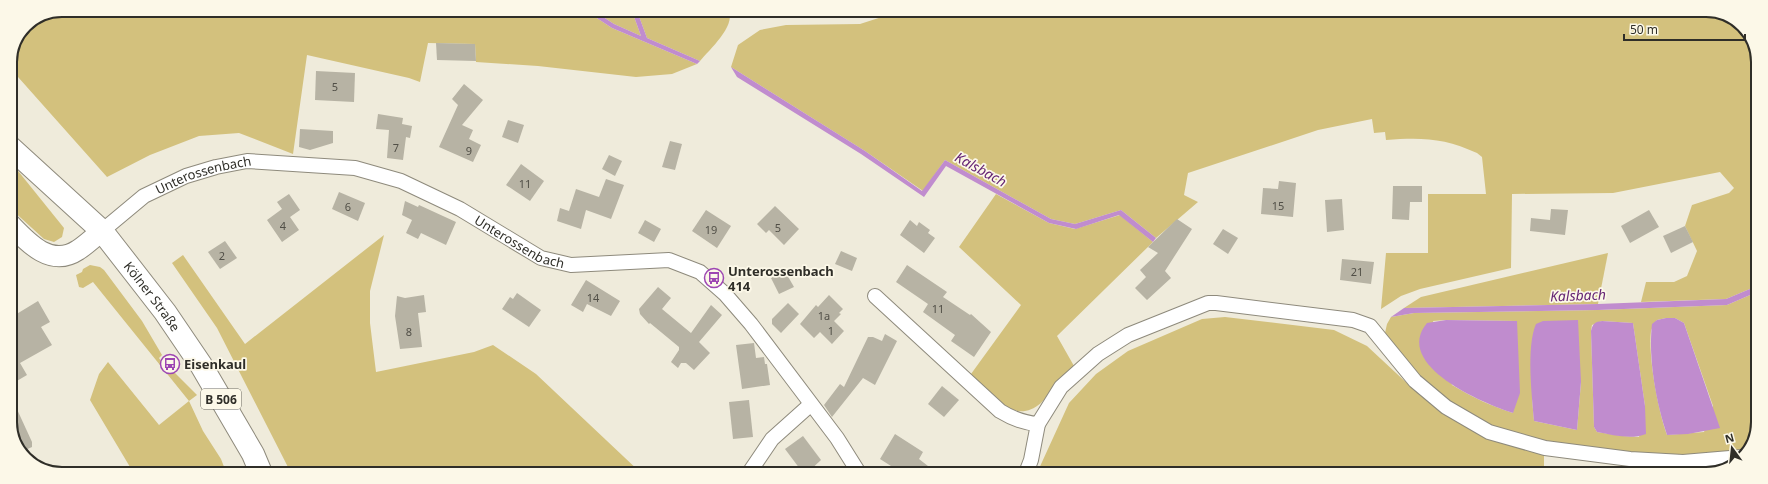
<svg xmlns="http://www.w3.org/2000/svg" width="1768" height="484" viewBox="0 0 1768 484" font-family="'Noto Sans',sans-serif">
  <rect width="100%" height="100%" fill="#efebdb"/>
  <g fill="#d3c17d" fill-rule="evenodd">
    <path d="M62,10L586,11L612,28L697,64L672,74L636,77L538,66L476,62L475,44L428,43L420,82L409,78L307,55L293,154L239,133L199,136L150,155L107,177L10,68V62L25,25Z"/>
    <path d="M594,11H632L641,36L614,24Z"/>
    <path d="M637,11H729C735,27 710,49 700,61L647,38Z"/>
    <path d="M893,11L1719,12L1745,28L1758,58L1757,286L1726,299L1641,302L1646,282H1674L1687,276L1697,251L1685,226L1692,205L1729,193L1734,188L1720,172L1613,193L1512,194L1511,268L1420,289L1401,296L1381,309L1386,253H1428V194H1486L1482,157L1477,153C1445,138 1421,137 1386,140L1385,132L1374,133L1372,119L1318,130L1188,173L1184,195L1198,202L1156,238L1121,210L1075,224L1051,219L945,160L923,191L865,151L731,67L738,45L760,30L786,25L860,24L888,15Z"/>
    <path d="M10,161L64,228L62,237L54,242L44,239L10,208Z"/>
    <path d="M996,194L1049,223L1075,229L1120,215L1153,242L1057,336L1074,366C1068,372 1060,378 1054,386C1050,391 1046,398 1041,403C1013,427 991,393 971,374L1021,305L959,247Z"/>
    <path d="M384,235L370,291V323L376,372L474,352L493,345L536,374L641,473H291L217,328L172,263L183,255L245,344Z"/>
    <path d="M1608,253L1598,304L1404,308L1421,297Z"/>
    <path d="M90,265L100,267L104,270L142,321L162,355L159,358L163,364L168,362L175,373L197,395L189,401L203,431L221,459L226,472H133L90,400L99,374L108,362L159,425L189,401L93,282L83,288L79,287L76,275L82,272L83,269Z"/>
    <path d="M1757,292L1756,435L1747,449C1726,451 1705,454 1683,455C1656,456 1628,453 1601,449C1549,442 1493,434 1449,402C1424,383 1404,358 1385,333L1387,324L1391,317L1414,313L1598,310L1727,305ZM1666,318H1675L1684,323L1713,406L1704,432L1667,435C1658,410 1648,357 1651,331C1652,327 1655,323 1657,320ZM1446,320L1517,321L1513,413C1491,406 1472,397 1452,385L1433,321ZM1602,321L1633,323L1645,406L1639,437L1623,436L1597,432L1594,427L1591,331L1592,325ZM1532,339L1581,382L1577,430L1534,421L1532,399Z"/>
    <path d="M1225,317L1334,330L1367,346L1410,386L1442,413L1486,438L1544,455V474L1037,473L1069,403L1096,374L1128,351L1202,319Z"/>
    <path d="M1630,465H1733L1706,474H1629Z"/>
  </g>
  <g fill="#c08cce">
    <path d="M586,11H594L614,24L641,36L632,11H637L647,38L700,61L697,64L612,28Z"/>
    <path d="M731,67L865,151L922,191L945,160L1051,219L1075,224L1121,210L1156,238L1153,242L1119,215L1076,229L1049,223L946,166L924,197L861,154L737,77Z"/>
    <path d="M1757,286V292L1727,305L1598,310L1414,313L1391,317L1404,308L1598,304L1726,299Z"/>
    <path d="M1666,318H1675L1684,323L1720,428L1688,434L1667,435C1656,403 1648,358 1652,324L1657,320Z"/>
    <path d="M1446,320L1517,321L1520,393L1513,413C1484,404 1392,365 1427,323Z"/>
    <path d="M1578,320L1581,382L1577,430L1534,421C1532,396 1526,347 1536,324L1543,321Z"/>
    <path d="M1602,321L1633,323L1645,406L1646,434C1631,440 1613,435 1597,432L1594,427L1591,331C1593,323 1595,322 1602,321Z"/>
  </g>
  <g fill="#b7b3a4">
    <path d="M436,43L475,44L476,61L437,60Z"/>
    <path d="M316,71L355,73L354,102L315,100Z"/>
    <path d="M464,84L483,100L462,125L473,130L469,139L481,145L473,162L439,147L458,105L452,99Z"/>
    <path d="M378,114L403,118L402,124L412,126L410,138L406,137L403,160L387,158L389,130L376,129Z"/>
    <path d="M508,120L524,125L518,143L502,137Z"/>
    <path d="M300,129L333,131V143L310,150L299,147Z"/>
    <path d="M670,141L682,144L675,170L662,167Z"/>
    <path d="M609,155L622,161L615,176L602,169Z"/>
    <path d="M521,164L544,181L530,201L506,185Z"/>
    <path d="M606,179L624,185L611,219L586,210L581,229L557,221L560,208L569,211L576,189L599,197Z"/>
    <path d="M1279,181L1296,183L1293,217L1261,214L1263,188L1278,189Z"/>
    <path d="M1393,186H1422V202H1410L1409,220L1392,219Z"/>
    <path d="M339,192L365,203L358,221L332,209Z"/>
    <path d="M289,194L300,210L290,217L299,230L282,242L267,220L282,209L277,202Z"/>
    <path d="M1342,199L1344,230L1327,232L1325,200Z"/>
    <path d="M405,201L418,207L419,205L456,222L446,245L421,233L418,239L406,233L412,220L402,215Z"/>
    <path d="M775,206L799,229L784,245L769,230L766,233L757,224Z"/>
    <path d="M1551,209L1568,210L1565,235L1530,231L1531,218L1550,220Z"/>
    <path d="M706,210L731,226L717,248L692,231Z"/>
    <path d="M1649,210L1659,227L1630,243L1621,226Z"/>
    <path d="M1177,219L1192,229L1165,271L1171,278L1147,300L1135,288L1146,277L1140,270L1158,253L1148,247Z"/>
    <path d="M645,220L661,229L654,242L638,233Z"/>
    <path d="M910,220L917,226L919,222L930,230L928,233L935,238L924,253L900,235Z"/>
    <path d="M1685,226L1693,242L1671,253L1663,236Z"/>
    <path d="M1223,229L1238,238L1228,254L1213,244Z"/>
    <path d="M225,241L237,258L220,269L208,252Z"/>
    <path d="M841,251L857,258L852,271L835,264Z"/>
    <path d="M1342,259L1374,262L1371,284L1340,280Z"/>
    <path d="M907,265L947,292L943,297L970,315L971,314L991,332L974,357L951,341L955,335L923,312L928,304L896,282Z"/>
    <path d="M781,273H786L794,287L779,294L771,278Z"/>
    <path d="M586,280L620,301L611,316L587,304L583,312L571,305Z"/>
    <path d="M658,287L671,298L662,309L691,333L711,305L722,315L699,342L710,353L694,370L686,363H681L678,368L671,362L679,350V347L650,323L649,324L640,314L639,309Z"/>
    <path d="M517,293L541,310L529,327L502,309L510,297L513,299Z"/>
    <path d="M424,295L426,312L418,313L422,347L400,349L395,316L397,296L405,298Z"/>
    <path d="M829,295L843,309L839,313L841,314L834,321L844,331L832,344L820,332L814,338L800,324L816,305L818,307Z"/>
    <path d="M38,301L50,322L41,327L52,345L20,363L27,375L10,385V318Z"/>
    <path d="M788,303L799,314L781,333L772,324V319Z"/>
    <path d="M885,334L897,341L875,385L863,378L832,417L824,405L840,384L844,387L868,337H873L882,341Z"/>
    <path d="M754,343L756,358L764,357L765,364H767L770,385L742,389L736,345Z"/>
    <path d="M942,386L959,400L944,417L928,404Z"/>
    <path d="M10,394L32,442V447L21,452L10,426Z"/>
    <path d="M749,400L753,437L733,439L729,402Z"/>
    <path d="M895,434L923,452L919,459L937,473H902L880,459Z"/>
    <path d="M803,436L821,460L807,473H803L785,449Z"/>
  </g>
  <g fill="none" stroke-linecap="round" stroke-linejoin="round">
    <g stroke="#8e8a7c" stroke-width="16">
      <g id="street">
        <path id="s1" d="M102,231L144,196L186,176L216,167L247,161L355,168L401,181L460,209L541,258L571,265L669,260L700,272L725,294L751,324L837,438L859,473"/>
        <path d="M875,296L1000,411C1013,419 1024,423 1038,424"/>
        <path d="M749,473L772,439L810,405"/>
        <path d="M1026,473L1031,460L1038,424L1061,387L1098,354L1128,335L1208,303H1216L1353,320L1370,326L1415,381L1446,407L1489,432L1545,448L1630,459L1683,462L1742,457"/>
      </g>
    </g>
    <g stroke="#8e8a7c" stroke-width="22">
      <path id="secondary" d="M10,224C28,243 51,268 78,250C86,245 94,237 102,231"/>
    </g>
    <g stroke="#8e8a7c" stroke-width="24">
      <g id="primary">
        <path id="s2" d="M10,147L102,231L165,312L201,365L253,454L261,473"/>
      </g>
    </g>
    <use href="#street" stroke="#fff" stroke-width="14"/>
    <use href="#secondary" stroke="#fff" stroke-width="20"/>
    <use href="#primary" stroke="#fff" stroke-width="22"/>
  </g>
  <defs>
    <g id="bus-ring" transform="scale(1)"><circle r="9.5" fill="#fcf8e8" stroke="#9d46b3" stroke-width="1.5"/><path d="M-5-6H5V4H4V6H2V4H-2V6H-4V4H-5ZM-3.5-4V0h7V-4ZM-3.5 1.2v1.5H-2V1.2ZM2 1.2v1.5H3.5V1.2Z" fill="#9d46b3"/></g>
  </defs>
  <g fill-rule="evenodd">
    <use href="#bus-ring" x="714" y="278"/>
    <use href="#bus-ring" x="170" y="364"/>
  </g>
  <g text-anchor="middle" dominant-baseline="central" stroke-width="3.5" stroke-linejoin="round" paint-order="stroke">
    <g font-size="11" fill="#514f47">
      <text x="335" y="86">5</text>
      <text x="396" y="147">7</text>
      <text x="469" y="150">9</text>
      <text x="525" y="183">11</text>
      <text x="1278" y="205">15</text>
      <text x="348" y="206">6</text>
      <text x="283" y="225">4</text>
      <text x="778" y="227">5</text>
      <text x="711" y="229">19</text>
      <text x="222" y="255">2</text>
      <text x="1357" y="271">21</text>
      <text x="593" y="297">14</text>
      <text x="938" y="308">11</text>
      <text x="824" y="315">1a</text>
      <text x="831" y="330">1</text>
      <text x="409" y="331">8</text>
    </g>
    <rect fill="#fcf8e8" stroke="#6c6b62" stroke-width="1" x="201" y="389" width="40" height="20" rx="3"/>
    <g font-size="12" font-weight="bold" fill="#2f2e28">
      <text x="221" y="399">B 506</text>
    </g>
    <g font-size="13" fill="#2f2e28" stroke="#fcf8e8">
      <text stroke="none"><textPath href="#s1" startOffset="118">Unterossenbach</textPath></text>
      <text stroke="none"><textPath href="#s1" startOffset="454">Unterossenbach</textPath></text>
      <text stroke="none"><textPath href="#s2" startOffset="207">Kölner Straße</textPath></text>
    </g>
    <g font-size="13" font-weight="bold" fill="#2f2e28" stroke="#fcf8e8" text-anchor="start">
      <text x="728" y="271">Unterossenbach<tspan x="728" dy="15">414</tspan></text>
      <text x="184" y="364">Eisenkaul</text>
    </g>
    <g font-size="14" font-style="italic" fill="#652474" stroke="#fcf8e8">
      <text transform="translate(981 169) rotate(29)">Kalsbach</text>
      <text transform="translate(1578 295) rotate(-2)">Kalsbach</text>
    </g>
  </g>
  <path d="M0 0H1768V484H0ZM62 17H1706A45 45 0 0 1 1751 62V422A45 45 0 0 1 1706 467H62A45 45 0 0 1 17 422V62A45 45 0 0 1 62 17Z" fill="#fcf8e8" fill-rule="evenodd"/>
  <path fill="none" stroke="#2f2e28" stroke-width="2" d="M62 17H1706A45 45 0 0 1 1751 62V422A45 45 0 0 1 1706 467H62A45 45 0 0 1 17 422V62A45 45 0 0 1 62 17Z"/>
  <g transform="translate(1732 448) rotate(345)" stroke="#fcf8e8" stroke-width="3" paint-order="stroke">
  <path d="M0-3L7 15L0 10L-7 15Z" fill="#2f2e28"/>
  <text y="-6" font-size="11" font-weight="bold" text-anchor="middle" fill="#2f2e28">N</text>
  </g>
  <path d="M1624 34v6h121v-6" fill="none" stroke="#2f2e28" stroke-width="2"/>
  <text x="1630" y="34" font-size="12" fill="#2f2e28" stroke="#fcf8e8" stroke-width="3" paint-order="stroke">50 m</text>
</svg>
